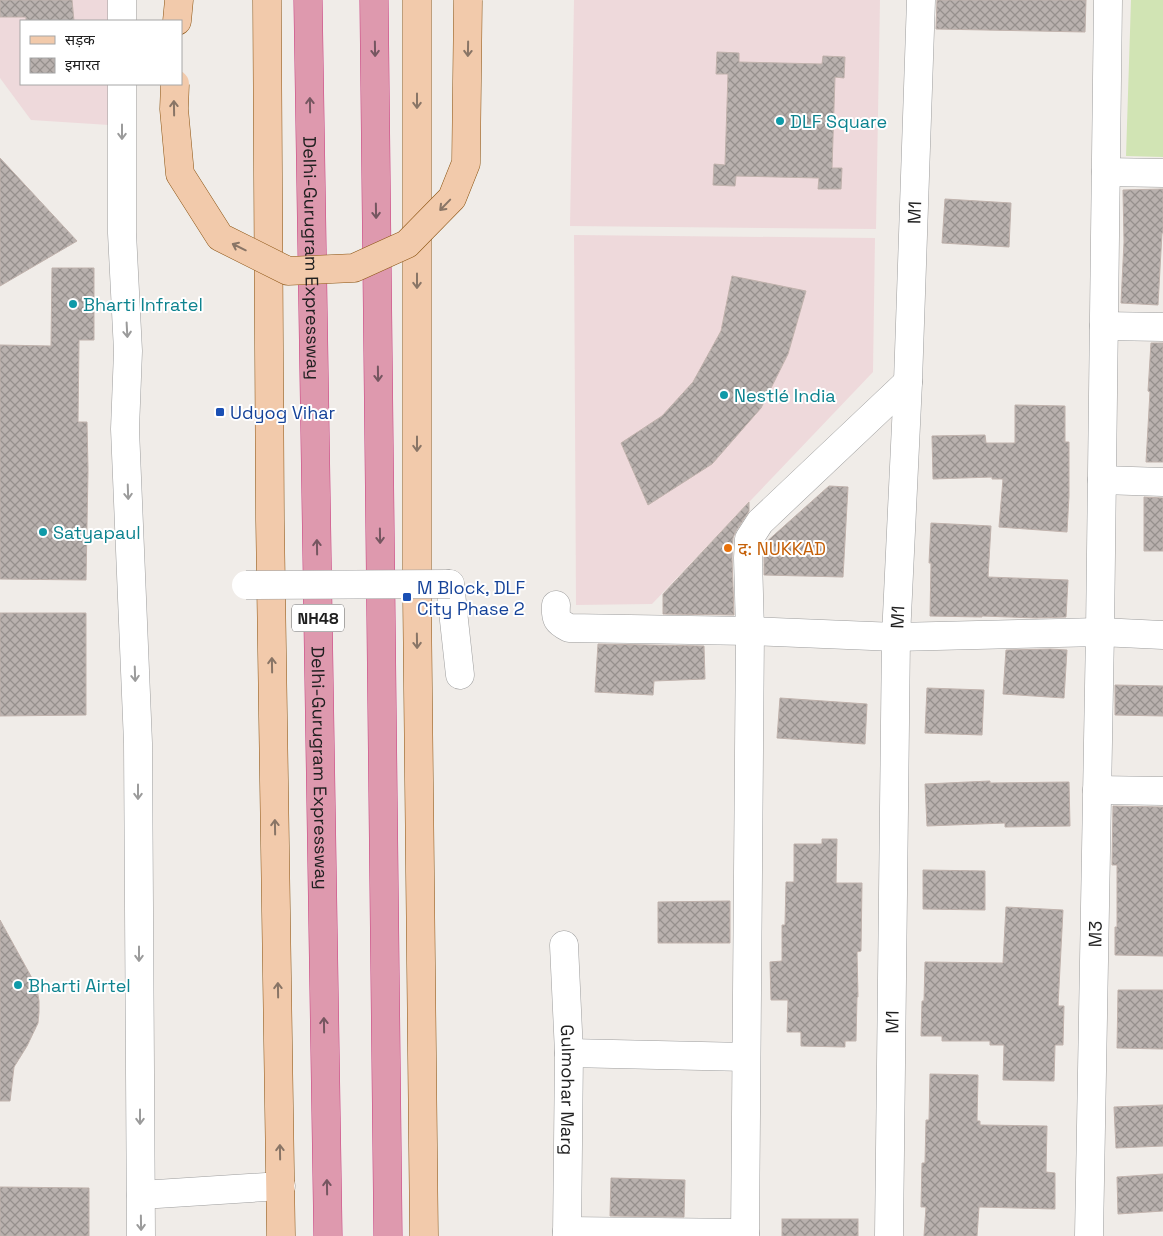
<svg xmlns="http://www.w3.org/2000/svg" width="1163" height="1236" viewBox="0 0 1163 1236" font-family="'Space Grotesk','Noto Sans Devanagari',sans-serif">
  <defs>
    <pattern id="building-cross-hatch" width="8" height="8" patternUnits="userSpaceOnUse" patternTransform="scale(1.25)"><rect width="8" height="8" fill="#b9b1ae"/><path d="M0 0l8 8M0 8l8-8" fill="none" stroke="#96908d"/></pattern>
  </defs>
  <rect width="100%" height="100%" fill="#f0ece8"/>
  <g fill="#eed9db">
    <path d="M0,0H110V21H21V84H109V125L31,120L0,78Z"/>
    <path d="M574,0H880L876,229L570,226Z"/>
    <path d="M574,235L875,238L873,372L652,604L576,605Z"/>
  </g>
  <path fill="#d1e4b4" d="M1131,0H1163V157L1126,156Z"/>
  <g fill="url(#building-cross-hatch)" stroke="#c0b2ac">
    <path d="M0,0H72L74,21H26V17H0Z"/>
    <path d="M937,0H1086L1085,32L936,29Z"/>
    <path d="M717,52L739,53V62L822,64L823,56L845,57L844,78L835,77L832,168H842L841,189H818L819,178L736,176L735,186L713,185L714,164L725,165L728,74H716Z"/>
    <path d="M0,158L77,241L0,286Z"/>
    <path d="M1163,189V233H1162L1158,305L1121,303L1124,242L1123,190Z"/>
    <path d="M945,199L1011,203L1009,247L942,243Z"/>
    <path d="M52,268H94V340H79L78,422H87L88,470L86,580L0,579V345L51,346Z"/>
    <path d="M732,276L806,291L788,354L761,408L712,464L648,505L621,443L662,416L693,382L721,331Z"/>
    <path d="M1151,343H1163V462H1146L1150,392L1148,391Z"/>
    <path d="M1015,405L1065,406V442H1069V496L1067,532L999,527L1003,479H992V477L933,479L932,436L985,435L986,443H1015Z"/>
    <path d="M829,486L848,487L843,577L764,575V544Z"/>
    <path d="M1144,497L1163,498V551H1144Z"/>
    <path d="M749,502V511L736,531L733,538L732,558L734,615L663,614V594Z"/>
    <path d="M931,523L991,526L988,577L1068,580L1066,617L1036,618L982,616V617L930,616L931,563H929Z"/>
    <path d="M0,613H86V715L0,716Z"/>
    <path d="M598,644L704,646L705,679L654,681L653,695L595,692Z"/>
    <path d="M1050,649L1067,650L1064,698L1003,694L1006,650Z"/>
    <path d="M1115,685L1163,686V716L1115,715Z"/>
    <path d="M927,688L984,690L982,735L925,733Z"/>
    <path d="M780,698L867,704L865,744L777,738Z"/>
    <path d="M990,781V783L1069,782L1070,826L1005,827V823L927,826L925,784Z"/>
    <path d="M1113,806L1163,807V956L1115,955V927H1117V865H1112Z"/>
    <path d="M822,839H837L836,883H862L861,951L857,952L858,997H857L856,1041H845V1047L801,1046V1032H787L788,1000H771L770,962L782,961V925H785L786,882H794V844H822Z"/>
    <path d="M923,870L985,871V910L923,909Z"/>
    <path d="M730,901V943H658V902Z"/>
    <path d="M1006,907L1063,910L1058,1006H1064L1063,1045H1055L1054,1081L1003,1080L1004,1045H990V1041H942V1036H921L922,1001H924L925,962L1003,963Z"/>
    <path d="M0,920L33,980L37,989L39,1001V1012L38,1023L27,1046L14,1067L10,1101H0Z"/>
    <path d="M1118,990H1163V1049L1117,1048Z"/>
    <path d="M930,1074L978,1075L977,1121H980V1125L1047,1126L1046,1172L1055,1173V1209L979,1207L977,1236H924L926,1207H921L922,1163H925L926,1120H929Z"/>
    <path d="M1163,1105V1146L1116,1148L1114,1107Z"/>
    <path d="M1163,1174V1211L1118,1214L1117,1177Z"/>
    <path d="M611,1178L685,1180L684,1217L610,1216Z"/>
    <path d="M0,1187L89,1188V1236H0Z"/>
    <rect x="782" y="1219" width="76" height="17"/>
  </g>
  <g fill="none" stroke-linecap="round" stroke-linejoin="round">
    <g stroke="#9d9d9d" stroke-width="29">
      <g id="minor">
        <path d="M122,21V0"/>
        <path d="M122,84V233L128,351L125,429L138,743L141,1236"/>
        <path d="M1106,172L1163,173"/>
        <path d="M1104,326L1163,327"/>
        <path d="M1102,480L1163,482"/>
        <path d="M450,584L460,675"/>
        <path d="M556,605C555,619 557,622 569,628L750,631L896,637L1100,632L1163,635"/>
        <path d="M1097,790L1163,791"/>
        <path id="s1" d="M564,945L569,1053L567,1236"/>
        <path d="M569,1053L746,1057"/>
        <path d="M141,1195L281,1186"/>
        <path d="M567,1231L745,1233"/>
        <path d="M745,1236L750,631L748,558L749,539L760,522L908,382"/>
        <path id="s2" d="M889,1236L896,637L908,382L921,0"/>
        <path id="s3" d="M1089,1236L1100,632L1108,0"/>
      </g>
    </g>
    <g stroke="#8b5311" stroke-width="29">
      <g id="major">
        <path d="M267,0L270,520L281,1236"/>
        <path d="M417,0V597L424,1236"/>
        <path d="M177,21L179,0"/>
      </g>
    </g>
    <g stroke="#c83b7d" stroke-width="29">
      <g id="highway">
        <path id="s4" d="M308,0L328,1236"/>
        <path d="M374,0L388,1236"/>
      </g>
    </g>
    <use href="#minor" stroke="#fff" stroke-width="28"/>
    <use href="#major" stroke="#f2caab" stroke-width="28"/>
    <use href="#highway" stroke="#de99ae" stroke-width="28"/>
    <g stroke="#9d9d9d" stroke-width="29" stroke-linecap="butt">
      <path id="minor-bridge" d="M246,585L450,584"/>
    </g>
    <g stroke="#8b5311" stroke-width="29" stroke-linecap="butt">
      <path id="major-bridge" d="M175,84L174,109L180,174L220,237L288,271L354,268L407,244L452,198L466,163L468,0"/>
    </g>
    <use href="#minor-bridge" stroke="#fff" stroke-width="28"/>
    <use href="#major-bridge" stroke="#f2caab" stroke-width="28"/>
  </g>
  <defs><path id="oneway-shaft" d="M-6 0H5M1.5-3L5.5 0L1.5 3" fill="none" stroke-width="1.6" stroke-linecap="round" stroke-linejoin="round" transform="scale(1.25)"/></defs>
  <g stroke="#755660">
    <use href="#oneway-shaft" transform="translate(375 49) rotate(89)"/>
    <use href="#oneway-shaft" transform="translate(310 105) rotate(-91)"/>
    <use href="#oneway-shaft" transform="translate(376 211) rotate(89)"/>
    <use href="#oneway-shaft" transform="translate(378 374) rotate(89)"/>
    <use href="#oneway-shaft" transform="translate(380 536) rotate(89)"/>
    <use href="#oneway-shaft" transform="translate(317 547) rotate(-91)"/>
    <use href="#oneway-shaft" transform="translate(324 1025) rotate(-91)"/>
    <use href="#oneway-shaft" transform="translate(327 1187) rotate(-91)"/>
  </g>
  <g stroke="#897566">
    <use href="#oneway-shaft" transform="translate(468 49) rotate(91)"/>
    <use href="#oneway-shaft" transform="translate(417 101) rotate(90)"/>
    <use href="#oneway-shaft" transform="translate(174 108) rotate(-91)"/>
    <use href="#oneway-shaft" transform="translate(445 205) rotate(134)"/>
    <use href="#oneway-shaft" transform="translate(239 247) rotate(-154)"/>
    <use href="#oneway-shaft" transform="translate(417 281) rotate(90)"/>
    <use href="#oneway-shaft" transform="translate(417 444) rotate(90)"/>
    <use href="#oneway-shaft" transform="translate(417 641) rotate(89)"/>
    <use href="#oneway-shaft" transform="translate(272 665) rotate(-91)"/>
    <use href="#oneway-shaft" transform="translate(275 827) rotate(-91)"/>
    <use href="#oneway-shaft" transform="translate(278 990) rotate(-91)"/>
    <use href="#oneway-shaft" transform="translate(280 1152) rotate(-91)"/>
  </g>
  <g stroke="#9b9b9b">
    <use href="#oneway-shaft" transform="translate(122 132) rotate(90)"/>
    <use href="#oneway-shaft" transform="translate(127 330) rotate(87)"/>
    <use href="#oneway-shaft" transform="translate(128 492) rotate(88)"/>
    <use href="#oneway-shaft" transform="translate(135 674) rotate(88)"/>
    <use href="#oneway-shaft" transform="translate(138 792) rotate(90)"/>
    <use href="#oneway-shaft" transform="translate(139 954) rotate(90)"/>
    <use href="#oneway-shaft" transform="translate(140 1117) rotate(90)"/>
    <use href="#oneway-shaft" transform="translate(141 1223) rotate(89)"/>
  </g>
  <g fill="#0f9aa8" stroke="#fff" stroke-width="2">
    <circle cx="780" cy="121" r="5"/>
    <circle cx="73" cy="304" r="5"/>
    <circle cx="724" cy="395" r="5"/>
    <circle cx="43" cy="532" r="5"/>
    <circle cx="18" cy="985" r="5"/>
  </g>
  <g fill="#1a4fb4" stroke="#fff" stroke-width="2">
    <rect x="215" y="407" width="10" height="10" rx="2.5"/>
    <rect x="402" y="592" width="10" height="10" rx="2.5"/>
  </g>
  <circle fill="#e8710a" stroke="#fff" stroke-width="2" cx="728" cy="548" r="5"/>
  <g text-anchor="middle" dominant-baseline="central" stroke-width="4" stroke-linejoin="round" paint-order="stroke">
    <rect fill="#fff" stroke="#636363" stroke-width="1" x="292" y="604.5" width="52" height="27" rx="4"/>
    <g font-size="16" font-weight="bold" fill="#202020">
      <text x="318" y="618">NH48</text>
    </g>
    <g font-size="18" fill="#0d838f" stroke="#fff" text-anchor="start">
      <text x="790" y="121">DLF Square</text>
      <text x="83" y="304">Bharti Infratel</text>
      <text x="734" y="395">Nestlé India</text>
      <text x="53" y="532">Satyapaul</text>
      <text x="28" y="985">Bharti Airtel</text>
    </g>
    <g font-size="18" fill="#202020" stroke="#fff">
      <text stroke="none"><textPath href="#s2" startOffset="1024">M1</textPath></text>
      <text stroke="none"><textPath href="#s4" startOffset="258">Delhi-Gurugram Expressway</textPath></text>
      <text stroke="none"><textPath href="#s2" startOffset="619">M1</textPath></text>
      <text stroke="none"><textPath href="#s4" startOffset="768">Delhi-Gurugram Expressway</textPath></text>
      <text stroke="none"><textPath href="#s3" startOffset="302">M3</textPath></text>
      <text stroke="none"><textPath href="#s2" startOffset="214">M1</textPath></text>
      <text stroke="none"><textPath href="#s1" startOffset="145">Gulmohar Marg</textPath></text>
    </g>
    <g font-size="18" fill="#164399" stroke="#fff" text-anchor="start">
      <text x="230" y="412">Udyog Vihar</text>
      <text x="417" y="587">M Block, DLF<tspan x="417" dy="21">City Phase 2</tspan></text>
    </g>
    <g font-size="18" fill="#c56008" stroke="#fff" text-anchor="start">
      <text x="738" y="548">द: NUKKAD</text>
    </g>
  </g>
  <rect x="20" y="20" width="162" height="65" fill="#ffffff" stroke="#a6a6a6"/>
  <rect x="30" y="36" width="25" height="8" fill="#f2caab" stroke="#a6a6a6"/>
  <text x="65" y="45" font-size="15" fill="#202020">सड़क</text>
  <rect x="30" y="58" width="25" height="15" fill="url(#building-cross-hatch)" stroke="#a6a6a6"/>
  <text x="65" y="70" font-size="15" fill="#202020">इमारत</text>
</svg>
